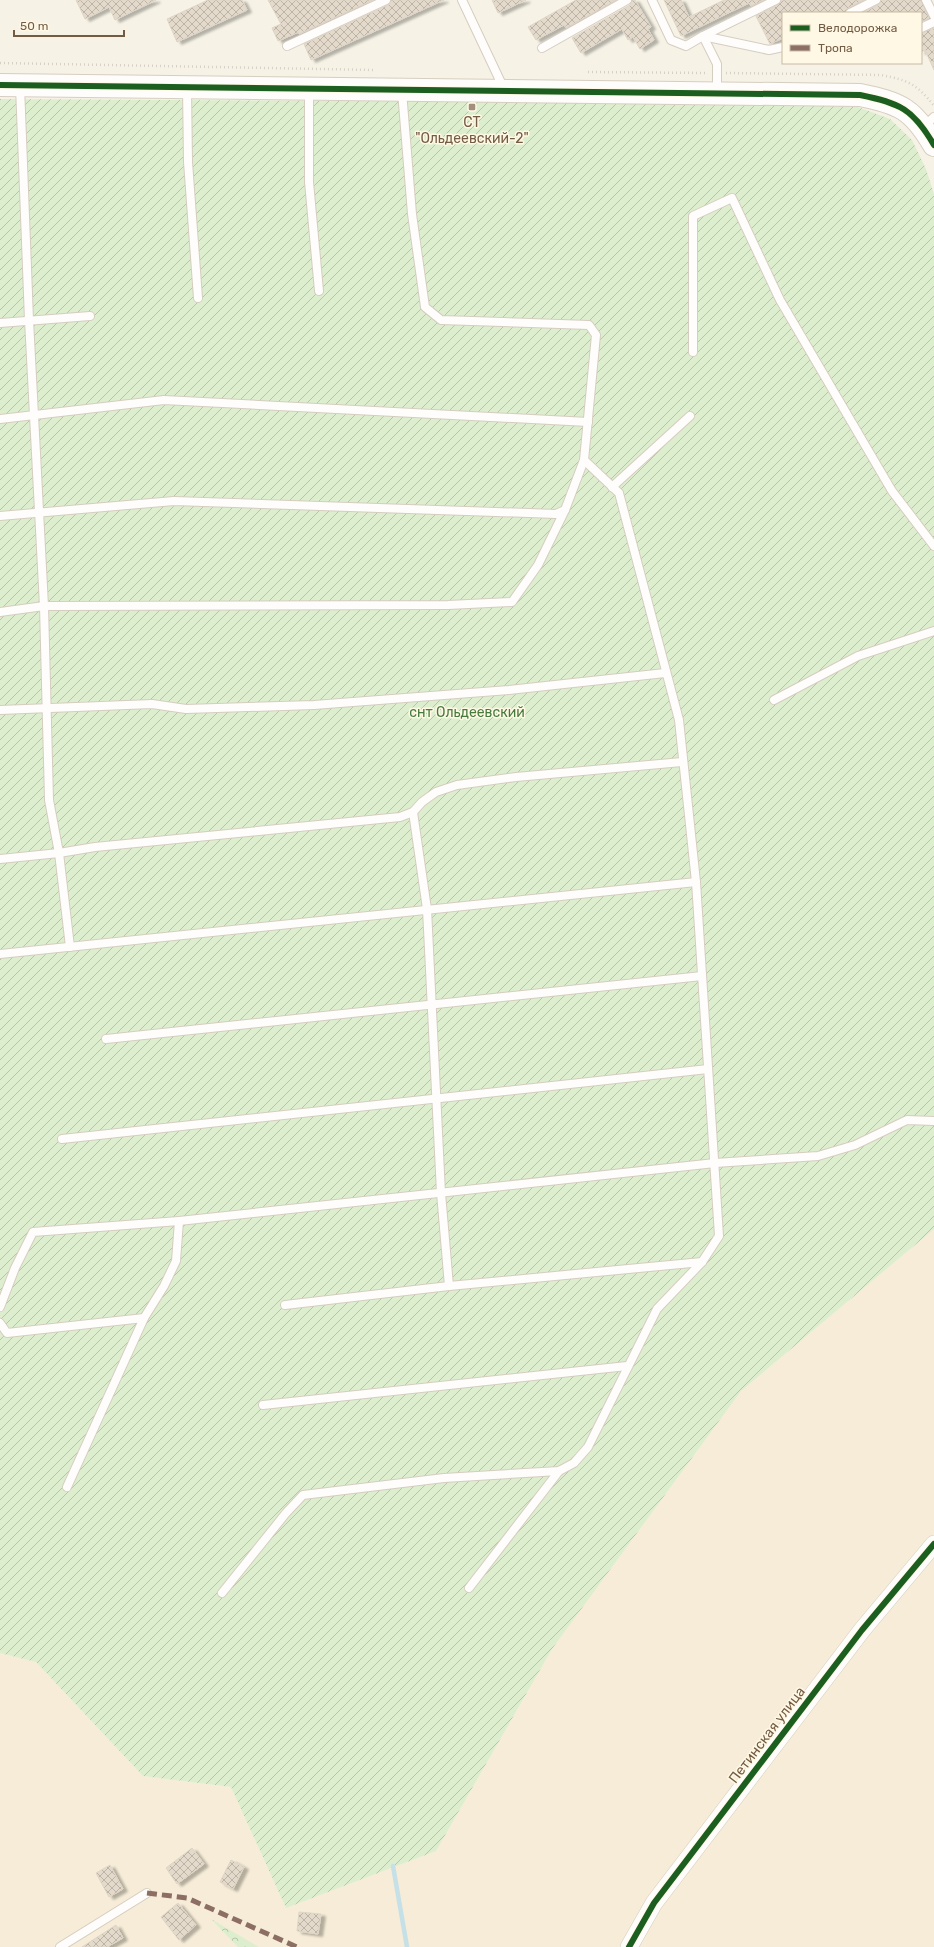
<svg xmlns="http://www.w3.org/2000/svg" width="934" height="1947" viewBox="0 0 934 1947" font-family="Rubik,sans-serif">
  <defs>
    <pattern id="forest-crowns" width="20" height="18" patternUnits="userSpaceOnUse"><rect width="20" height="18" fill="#ddeece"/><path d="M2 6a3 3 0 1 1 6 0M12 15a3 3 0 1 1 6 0" fill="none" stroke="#b8c4a9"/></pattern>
    <pattern id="garden-furrows" width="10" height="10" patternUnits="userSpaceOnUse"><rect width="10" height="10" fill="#ddeece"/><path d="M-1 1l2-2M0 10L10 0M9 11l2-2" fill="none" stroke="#b8c4a9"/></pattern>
    <pattern id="building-cross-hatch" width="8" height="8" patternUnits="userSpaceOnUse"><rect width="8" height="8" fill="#e3dacc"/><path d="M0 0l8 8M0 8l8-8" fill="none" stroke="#bdb4a7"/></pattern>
    <filter id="shadow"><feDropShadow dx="4.5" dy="2.5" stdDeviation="1" flood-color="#0004"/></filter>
  </defs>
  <rect width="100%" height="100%" fill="#f6f2e5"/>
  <path fill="#f6ecd7" d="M934,1229V1947H0V1653L36,1662L143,1776L231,1787L286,1908L436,1851L552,1649L741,1391Z"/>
  <path fill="url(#forest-crowns)" d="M211,1919L259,1947H238Z"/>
  <path fill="url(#garden-furrows)" d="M0,99L733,103L858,107L890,119L912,140L926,169L934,194V1229L741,1391L552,1649L436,1851L286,1908L231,1787L143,1776L36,1662L0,1653Z"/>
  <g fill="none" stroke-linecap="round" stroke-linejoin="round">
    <path stroke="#c6e0e7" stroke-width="4.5" d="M393,1866L407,1947"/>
  </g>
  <g fill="url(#building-cross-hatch)" stroke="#dfd5c7" filter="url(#shadow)">
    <path d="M76,0H156L115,20L109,7L85,19Z"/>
    <path d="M208,0H242L247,10L177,42L167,19Z"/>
    <path d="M268,0H373L299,34V32L278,41L272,28L281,24Z"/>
    <path d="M391,0H444L311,60L304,44L388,5Z"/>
    <path d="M492,0H526L498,13Z"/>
    <path d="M576,0H616L566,28L564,25L536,40L528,27Z"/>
    <path d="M632,0H635L651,27L648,29L654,40L640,49L633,37L628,40L622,29L581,53L572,38L630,5Z"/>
    <path d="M664,0H681L689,17L724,0H764L751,6L749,3L681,36Z"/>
    <path d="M781,0H864L848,8L845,13H783V38L770,44L756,16L778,5Z"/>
    <path d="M881,0H921L929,18L921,22V13H862L878,5Z"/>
    <path d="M934,28V70L925,50L921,52V33Z"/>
    <path d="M192,1848L204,1864L177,1884L166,1868Z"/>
    <path d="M231,1860L244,1867L233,1889L220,1882Z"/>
    <path d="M110,1865L123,1889L109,1897L96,1873Z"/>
    <path d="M178,1903L196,1925L179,1940L161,1917Z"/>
    <path d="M299,1912L321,1914L318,1934L297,1931Z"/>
    <path d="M116,1925L123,1938L107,1947H82Z"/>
  </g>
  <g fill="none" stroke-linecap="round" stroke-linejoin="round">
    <g stroke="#d5cdc0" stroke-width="10">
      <g id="lane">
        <path d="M462,0L504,89"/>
        <path d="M652,0L671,40L686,46L703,36L769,50L783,47"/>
        <path d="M926,0L934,16"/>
        <path d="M850,13L876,0"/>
        <path d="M921,28L934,22"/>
        <path d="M287,46L386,0"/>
        <path d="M542,48L627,0"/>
        <path d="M20,86L29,320L44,606L49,800L59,853L70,947"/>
        <path d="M187,88L188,162L198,298"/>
        <path d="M309,90V182L319,291"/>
        <path d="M717,93V64L703,36L776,0"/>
        <path d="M923,127L934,117"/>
        <path d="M0,323L90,316"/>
        <path d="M693,352V216L732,198L780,300L892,491L934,546"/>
        <path d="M0,419L164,400L588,422"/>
        <path d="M612,487L690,416"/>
        <path d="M0,516L174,501L556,514L565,510L584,460"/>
        <path d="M0,612L44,606L448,605L512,602L538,565L565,510"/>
        <path d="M774,700L858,656L934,631"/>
        <path d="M0,710L152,704L186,709L314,705L509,690L665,673"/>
        <path d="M413,812L427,909L441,1193L449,1286"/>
        <path d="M0,859L59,853L95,847L400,817L413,812L422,802L436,792L457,785L516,777L682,762"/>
        <path d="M0,954L696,882"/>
        <path d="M106,1039L702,976"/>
        <path d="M62,1139L708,1069"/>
        <path d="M285,1305L449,1286L702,1262"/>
        <path d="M0,1307L15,1268L33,1232L179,1221L715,1163L818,1156L855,1145L907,1120L934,1121"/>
        <path d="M0,1323L7,1333L144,1318L164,1286L176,1261L179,1221"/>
        <path d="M263,1405L627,1366"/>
        <path d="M67,1487L144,1318"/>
        <path d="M469,1588L559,1471"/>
        <path d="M222,1593L286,1513L303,1495L444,1478L559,1471L574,1463L588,1447L657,1309L702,1262L719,1236L696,882L679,720L619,493L584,460L596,335L589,325L441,320L425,307L412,214L402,91"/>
        <path d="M60,1947L147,1893"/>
      </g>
    </g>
    <g stroke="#d5cdc0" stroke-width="18">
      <path id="street" d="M629,1947L654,1903L862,1630L934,1544"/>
    </g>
    <g stroke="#d6cec1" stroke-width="24">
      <path id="secondary" d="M0,85L860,95C900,103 913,109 934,145"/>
    </g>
    <g stroke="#d7d0c7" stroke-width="2.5" stroke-dasharray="1 3" stroke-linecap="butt">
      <path d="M0,63L375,70"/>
      <path d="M588,72L707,73"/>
      <path d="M726,73L881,75C908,80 917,84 934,106"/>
    </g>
    <use href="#lane" stroke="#fefdfb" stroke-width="8"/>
    <use href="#street" stroke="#fefdfb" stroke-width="17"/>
    <use href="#secondary" stroke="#fefdfb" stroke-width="22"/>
    <path stroke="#8d6e63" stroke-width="5" stroke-dasharray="10 5" stroke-linecap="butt" d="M147,1893L187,1898L297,1947"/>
    <g stroke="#fff8e5" stroke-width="8">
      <g id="cycleway">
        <path d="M0,85L860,95C900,103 913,109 934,145"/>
        <path d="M629,1947L654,1903L862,1630L934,1544"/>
      </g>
    </g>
    <use href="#cycleway" stroke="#1b5e20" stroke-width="6"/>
  </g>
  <rect fill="#a2907c" stroke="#fff8e5" stroke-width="1.5" x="468" y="103" width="8" height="8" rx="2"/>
  <g text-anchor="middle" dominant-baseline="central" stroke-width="3" stroke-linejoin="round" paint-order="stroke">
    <g font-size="14" fill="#745c44" stroke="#fff8e5">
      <text x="472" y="122">СТ<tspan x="472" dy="16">"Ольдеевский-2"</tspan></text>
    </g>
    <g font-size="14" fill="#457b3c" stroke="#fff8e5">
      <text x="467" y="712">снт Ольдеевский</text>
    </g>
    <g font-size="14" fill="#745c44" stroke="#fff8e5">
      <text transform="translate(767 1735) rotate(-53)">Петинская улица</text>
    </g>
  </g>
  <rect x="782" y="12" width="140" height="52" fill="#fff8e5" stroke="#c7baa5"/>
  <rect x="790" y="25" width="20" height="6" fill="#1b5e20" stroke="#c7baa5"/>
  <text x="818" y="32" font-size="12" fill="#745c44">Велодорожка</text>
  <rect x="790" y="45" width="20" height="6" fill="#8d6e63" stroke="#c7baa5"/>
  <text x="818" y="52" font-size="12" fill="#745c44">Тропа</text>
  <path d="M14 30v6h110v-6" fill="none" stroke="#745c44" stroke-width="2"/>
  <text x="20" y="30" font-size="12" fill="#745c44" stroke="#fff8e5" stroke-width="3" paint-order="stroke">50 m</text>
</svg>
